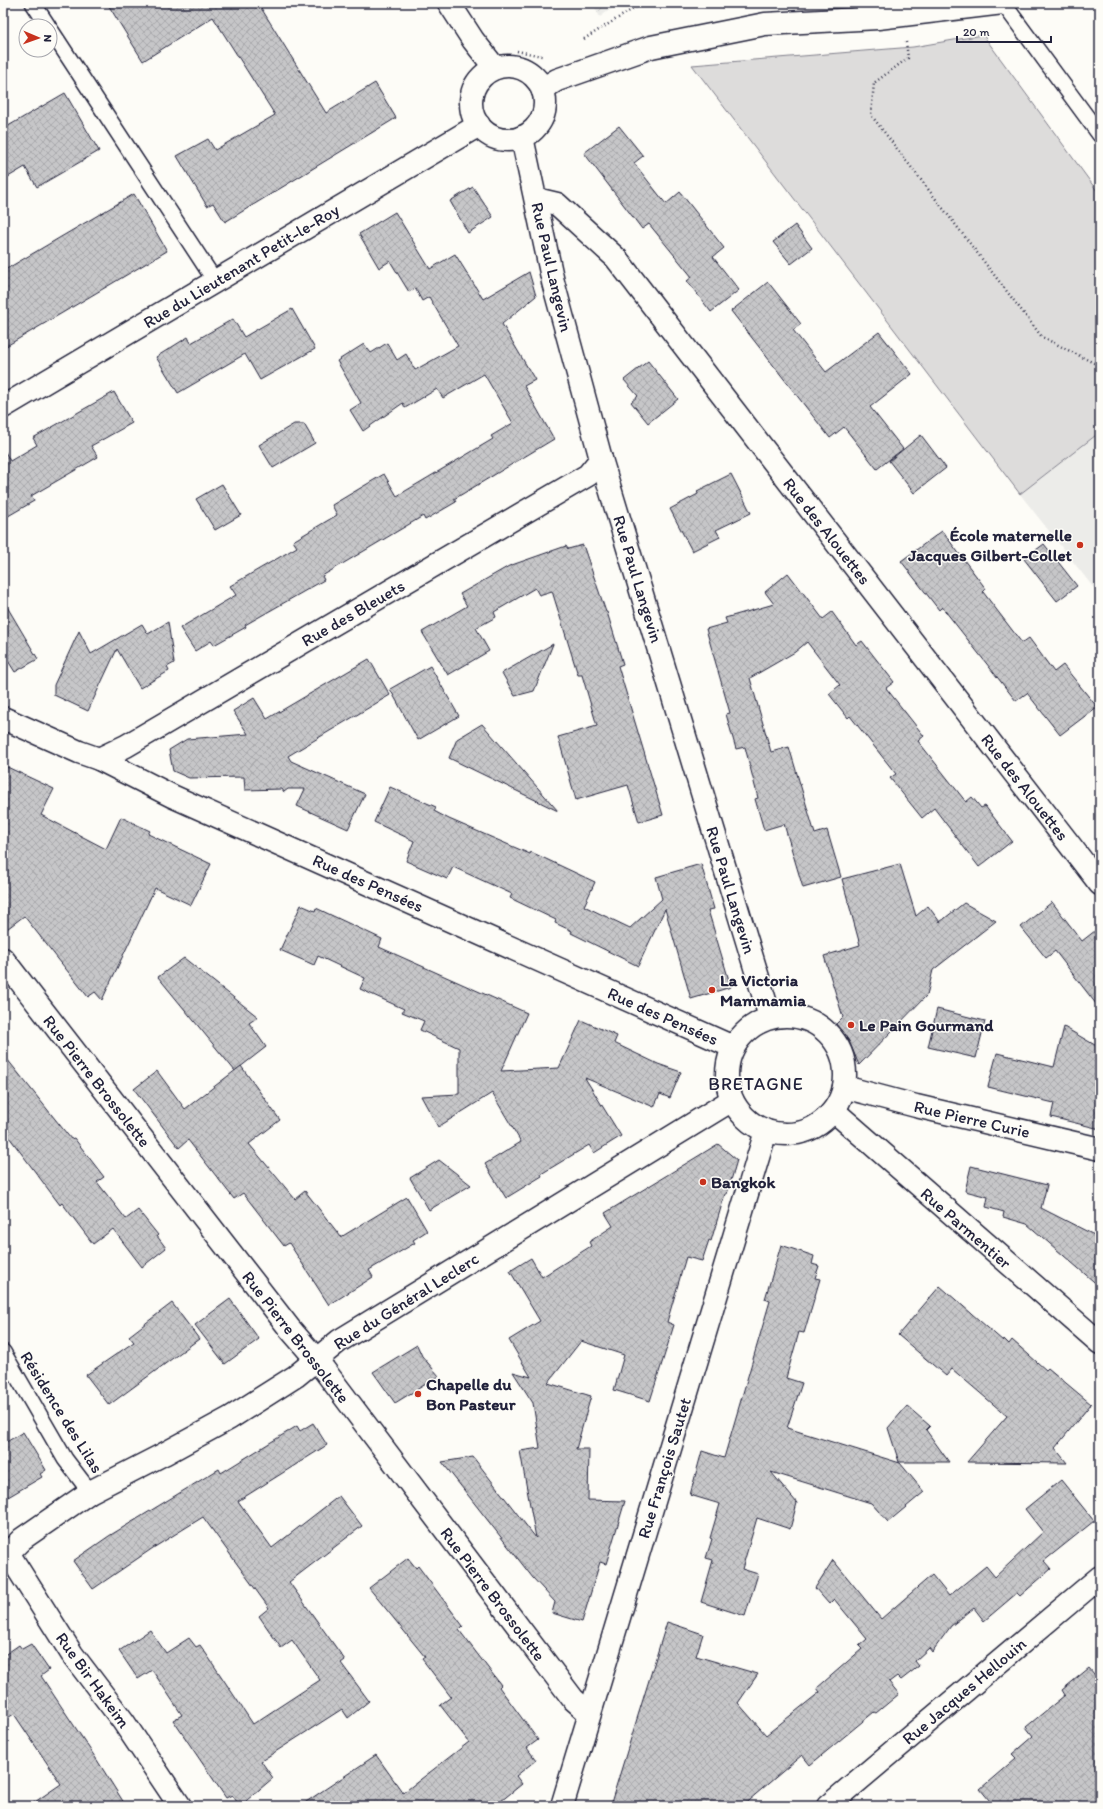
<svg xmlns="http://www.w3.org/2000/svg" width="1103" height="1809" viewBox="0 0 1103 1809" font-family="Itim,sans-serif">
  <defs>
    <pattern id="industrial-furrows" width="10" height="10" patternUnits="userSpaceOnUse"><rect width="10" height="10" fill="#ecece9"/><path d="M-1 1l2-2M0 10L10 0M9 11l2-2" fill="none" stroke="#cacac9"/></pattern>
    <pattern id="building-cross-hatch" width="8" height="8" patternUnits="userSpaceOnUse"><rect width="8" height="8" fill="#c6c6c8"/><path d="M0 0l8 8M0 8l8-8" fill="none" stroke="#aaaaad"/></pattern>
  </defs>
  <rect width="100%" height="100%" fill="#fdfcf7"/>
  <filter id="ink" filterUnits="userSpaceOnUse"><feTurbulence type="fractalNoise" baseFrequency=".025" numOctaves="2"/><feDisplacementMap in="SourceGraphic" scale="8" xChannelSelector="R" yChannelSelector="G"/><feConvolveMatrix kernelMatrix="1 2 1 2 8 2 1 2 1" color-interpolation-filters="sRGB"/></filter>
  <g filter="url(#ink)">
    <path fill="#ecece9" d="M1100,432V596L1020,494Z"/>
    <path fill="url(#industrial-furrows)" d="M592,3H619L600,17Z"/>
    <path fill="#dddcdb" stroke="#807f8b" d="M983,35L1100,195V432L1020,494L692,65L913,47Z"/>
    <g fill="url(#building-cross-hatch)" stroke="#22223b">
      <path d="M107,3H258L326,113L375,83L396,118L225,222L213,203L207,206L177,156L208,139L215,150L275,115L213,17L143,61Z"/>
      <path d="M65,93L99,151L37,187L25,167L3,180V129Z"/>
      <path d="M619,126L643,156L634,163L666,204L680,192L724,248L713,257L739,290L711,312L687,281L692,277L649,224L642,229L584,153Z"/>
      <path d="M473,187L493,217L468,233L450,201Z"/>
      <path d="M134,194L167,251L3,348V271Z"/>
      <path d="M395,212L430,269L455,254L483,299L529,272L536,296L502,324L535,380L524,386L554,439L454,499L456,502L425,520L423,516L322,576L324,580L245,625L246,627L214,645L211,641L195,651L180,628L236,595L230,586L297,547L293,541L337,515L332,505L384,474L397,496L493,439L491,436L513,423L484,374L443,398L437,389L405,408L403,403L363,431L350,410L361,403L337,361L364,344L371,353L387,343L397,360L406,354L415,370L458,346L429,297L422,301L415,288L409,292L390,261L379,268L359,234Z"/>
      <path d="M795,225L812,248L791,264L773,242Z"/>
      <path d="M768,282L801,324L793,330L826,372L879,332L912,374L870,407L903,449L877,469L844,427L830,438L731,311Z"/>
      <path d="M292,309L315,349L260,380L245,354L178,393L156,357L188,337L191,343L233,319L244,337Z"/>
      <path d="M648,361L678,399L648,423L631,402L638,396L624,380Z"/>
      <path d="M114,392L132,423L91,446L98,457L31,496L34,501L3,519V448L10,461L37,445L33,438Z"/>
      <path d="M294,424H304L315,443L273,468L259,445Z"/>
      <path d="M921,435L946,468L914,493L889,461Z"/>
      <path d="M731,474L751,513L716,530L720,537L692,551L670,509L698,494L697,491Z"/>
      <path d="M222,484L241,515L215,530L196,499Z"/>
      <path d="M942,531L986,589L983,592L1022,643L1029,638L1054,672L1063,665L1097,707L1060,735L1027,693L1016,701L942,607L939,610L901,561Z"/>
      <path d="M1044,544L1077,586L1057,601L1024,559Z"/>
      <path d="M583,545L606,612H607L623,664L618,666L663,815L639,822L628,785L576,800L558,737L597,726L582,675H578L552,591L539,595L535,588L494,612L496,617L476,628L489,651L448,675L422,632L467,606L460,594L509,566L566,546L568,549Z"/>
      <path d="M788,573L823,619L832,612L856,645L862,641L894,682L886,688L924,736L918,741L966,802L972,797L981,808L985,806L1012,841L979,867L934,808L922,818L890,778L896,774L850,716L848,718L829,694L840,685L807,642L795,652L750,678L771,752L789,747L815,834L827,830L841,877L803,888L784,824L764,830L755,799L758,798L745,747L736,749L726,714L730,713L706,629L727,623L725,618L774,604L765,592Z"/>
      <path d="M3,600L38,659L15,672L3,653Z"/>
      <path d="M168,622L174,663L167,667L169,671L140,688L117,649L88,711L54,695V685L79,631L91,654L142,624L148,634Z"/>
      <path d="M553,644L534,691L515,696L502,673Z"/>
      <path d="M369,659L390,695L288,756L291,761L365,794L348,829L297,806L305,789H288L284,792L282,789L245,790L244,777L189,778L173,771L169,750L187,739L248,734L233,711L254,698L267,719Z"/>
      <path d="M430,666L459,716L418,740L390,689Z"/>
      <path d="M482,724L558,811L449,758L457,739Z"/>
      <path d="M3,765L54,789L41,815L106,849L121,817L150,831L148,834L211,864L191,905L155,888L102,1000L95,992L88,997L24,916L3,932Z"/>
      <path d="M390,787L436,807L434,811L449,819L530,854L531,852L595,882L584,906L630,928L662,899L656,877L701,864L714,909L708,910L731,987L691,999L665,909L638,966L571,933L572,931L555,923L556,920L510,898L512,894L453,867L447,879L406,861L414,841L374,822Z"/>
      <path d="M900,864L916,916L928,906L940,922L964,903L996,921L933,970L927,995L859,1065L849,1041L836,1024L843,1017L824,956L860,945L842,879Z"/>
      <path d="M1052,902L1082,941L1100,927V1009L1055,951L1046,958L1021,927Z"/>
      <path d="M301,905L315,911L316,908L382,939L379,947L527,1013L501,1071L559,1068L581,1020L617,1036L614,1043L658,1064L681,1072L670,1098L660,1094L654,1107L585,1078L621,1136L594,1153L589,1145L541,1174L542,1176L506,1198L485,1164L521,1142L492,1093L438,1127L421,1096L459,1094V1048L420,1030L424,1021L402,1012L404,1009L360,989L365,978L318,956L314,965L280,950Z"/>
      <path d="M184,958L258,1017L249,1023L266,1047L235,1071L158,977Z"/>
      <path d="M937,1009L985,1021L976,1058L928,1047Z"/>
      <path d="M1064,1027L1100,1048V1129L1051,1117L1054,1103L988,1087L997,1053L1054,1067Z"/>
      <path d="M3,1054L71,1139L74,1138L104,1177L97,1182L126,1219L138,1210L158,1235L157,1236L166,1248L142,1267L113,1229L93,1244L62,1203L60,1205L3,1129Z"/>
      <path d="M241,1066L280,1120L249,1144L295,1199L305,1191L341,1237L407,1197L427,1231L413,1240L415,1243L369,1270L373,1277L329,1305L289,1243L284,1246L243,1193L234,1199L188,1140L179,1148L134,1089L157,1071L185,1109Z"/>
      <path d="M718,1144L737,1160L727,1194H725L711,1241L709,1240L702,1261L686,1257L667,1322L674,1325L650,1401L614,1390L624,1355L581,1341L548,1383L591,1396L576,1449H589L588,1500L625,1501L606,1564L600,1562L582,1622L552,1613L555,1602L533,1578L442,1462L473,1457L536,1538L520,1451L540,1448L533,1403L513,1372L531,1377L509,1340L540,1321L510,1271L531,1258L542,1277L591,1246L589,1242L613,1226L605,1213Z"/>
      <path d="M439,1160L471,1185L429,1210L410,1178Z"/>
      <path d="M971,1166L1047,1185L1041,1208L1100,1238V1287L1027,1224L1003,1217L1004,1212L986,1207L988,1197L965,1191Z"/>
      <path d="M781,1245L814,1256L812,1264L819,1266L815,1278L820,1279L804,1333L799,1332L786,1378L802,1383L787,1428L900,1463L924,1492L888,1522L871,1503L771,1472L797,1503L790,1529L757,1518L742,1569L758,1574L745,1616L701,1602L713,1560L706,1558L712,1539L710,1538L720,1504L690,1495L702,1451L724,1458L770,1301L765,1299Z"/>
      <path d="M940,1286L1003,1341L1004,1339L1009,1344L1012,1340L1046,1370L1048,1368L1091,1404L1055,1448L1067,1463L967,1462L1007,1416L952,1369L946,1376L898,1335Z"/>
      <path d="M230,1299L259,1339L225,1364L195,1325Z"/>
      <path d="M172,1303L199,1339L109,1405L86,1375L134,1342L129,1336Z"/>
      <path d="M417,1345L422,1356L439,1376L395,1403L373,1372Z"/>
      <path d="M907,1406L930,1426L926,1430L949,1462H899L888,1428Z"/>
      <path d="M313,1423L327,1445L238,1501L272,1548L339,1496L362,1526L289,1582L345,1660L341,1663L369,1701L348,1718L342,1709L261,1761L273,1778L240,1806L232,1795L226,1798L173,1720L182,1715L152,1670L138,1679L119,1651L150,1630L166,1653L189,1638L196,1647L200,1645L207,1655L253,1724L320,1680L292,1640L281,1648L259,1616L269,1608L203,1517L153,1548L93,1589L73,1561L109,1536L219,1469L221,1473L297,1426L300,1431Z"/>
      <path d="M23,1432L46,1470L40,1474L42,1477L3,1500V1444Z"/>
      <path d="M1061,1480L1094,1521L1044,1561L1051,1569L1020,1596L1017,1593L984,1621L974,1608L951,1626L932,1652L929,1648L915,1661L919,1666L901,1680L897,1676L889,1682L899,1694L876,1713L874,1712L810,1765L802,1755L742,1806H610L667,1622L703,1634L696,1656L758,1674L738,1703L766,1735L820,1692L817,1688L862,1649L859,1646L867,1639L834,1599L829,1604L815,1588L833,1560L881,1619L932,1575L949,1596L986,1566L995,1577L1043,1532L1025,1509Z"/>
      <path d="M408,1558L416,1568L418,1566L463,1626L459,1630L501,1685L499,1687L538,1740L527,1748L536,1760L516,1776L522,1784L495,1806H300L376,1755L403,1793L469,1742L440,1705L451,1697L422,1659L425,1657L369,1588Z"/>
      <path d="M31,1644L49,1670L41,1676L97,1760L126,1806H29L61,1784L14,1714L3,1721V1656L19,1645L22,1649Z"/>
      <path d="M1089,1668L1100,1681V1806H994L980,1789L1016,1758L1012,1754L1033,1736L1026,1727L1065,1695L1062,1690Z"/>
    </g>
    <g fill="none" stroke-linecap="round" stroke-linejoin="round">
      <g stroke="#22223b" stroke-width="18">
        <g id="service">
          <path d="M33,3L48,26"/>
          <path d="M875,3L878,18"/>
          <path d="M1003,3L1100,135"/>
          <path d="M50,29L215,281"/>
          <path d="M3,1352L65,1459L90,1492"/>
        </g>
      </g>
      <g stroke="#22223b" stroke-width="25">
        <g id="minor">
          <path d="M449,3L473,40L495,68"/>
          <circle cx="508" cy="103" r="37"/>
          <path d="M542,89L557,80L651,47L765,24L878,18L1003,3"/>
          <path d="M522,137L553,282L601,459L770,1017"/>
          <path d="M536,199L557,204L616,258L1100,884"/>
          <path d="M3,407L479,125"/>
          <path d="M3,718L79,752L99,759L172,796L733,1047"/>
          <path d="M99,759L126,746L588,475L601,459"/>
          <path d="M3,959L290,1329L316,1359L573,1699L589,1713"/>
          <circle cx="786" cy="1075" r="59"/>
          <path d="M844,1087L916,1106L1100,1149"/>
          <path d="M834,1111L1100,1343"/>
          <path d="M8,1553L72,1654L123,1721L180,1806"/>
          <path d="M3,1556L8,1553L22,1539L90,1492L164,1454L230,1418L296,1376L339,1341L732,1100"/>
          <path d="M562,1806L766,1131"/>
          <path d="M828,1806L1100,1577"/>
        </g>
      </g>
      <g stroke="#22223b" stroke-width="2.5" stroke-dasharray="1 3" stroke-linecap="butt">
        <path d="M584,39L641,4L648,3"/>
        <path d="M906,42L908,58L874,83L871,115L1042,337L1100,366"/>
        <path d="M517,51L542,56"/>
      </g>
      <use href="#service" stroke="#fdfcf7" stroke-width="15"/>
      <use href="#minor" stroke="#fdfcf7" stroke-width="22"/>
    </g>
  </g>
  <g fill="#c8321e" stroke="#fdfcf7" stroke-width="1.5">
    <circle cx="1080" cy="545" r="4"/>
    <circle cx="712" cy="990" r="4"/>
    <circle cx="851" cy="1025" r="4"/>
    <circle cx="703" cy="1182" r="4"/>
    <circle cx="418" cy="1394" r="4"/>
  </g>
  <g text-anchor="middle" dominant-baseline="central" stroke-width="3" stroke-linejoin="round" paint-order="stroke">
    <g font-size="17" fill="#22223b" stroke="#fdfcf7">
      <text transform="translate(241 266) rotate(-31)">Rue du Lieutenant Petit-le-Roy</text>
      <text transform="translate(552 267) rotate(77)">Rue Paul Langevin</text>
      <text transform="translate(827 531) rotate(52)">Rue des Alouettes</text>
      <text transform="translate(638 579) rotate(73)">Rue Paul Langevin</text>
      <text transform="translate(353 613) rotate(-30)">Rue des Bleuets</text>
      <text transform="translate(1025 787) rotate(52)">Rue des Alouettes</text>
      <text transform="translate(368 883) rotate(24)">Rue des Pensées</text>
      <text transform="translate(731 890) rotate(73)">Rue Paul Langevin</text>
      <text transform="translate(663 1016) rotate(24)">Rue des Pensées</text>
      <text transform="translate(97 1081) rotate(52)">Rue Pierre Brossolette</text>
      <text transform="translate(972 1119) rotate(13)">Rue Pierre Curie</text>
      <text transform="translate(966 1228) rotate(41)">Rue Parmentier</text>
      <text transform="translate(406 1301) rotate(-32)">Rue du Général Leclerc</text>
      <text transform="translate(296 1337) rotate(52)">Rue Pierre Brossolette</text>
      <text transform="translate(62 1412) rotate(58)">Résidence des Lilas</text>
      <text transform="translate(664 1468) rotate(-73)">Rue François Sautet</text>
      <text transform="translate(493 1594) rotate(53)">Rue Pierre Brossolette</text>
      <text transform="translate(93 1680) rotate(54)">Rue Bir Hakeim</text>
      <text transform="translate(964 1691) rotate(-40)">Rue Jacques Hellouin</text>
    </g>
    <g font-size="17" font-weight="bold" fill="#22223b" stroke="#fdfcf7" text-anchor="start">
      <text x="1072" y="535" text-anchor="end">École maternelle<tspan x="1072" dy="20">Jacques Gilbert-Collet</tspan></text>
      <text x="720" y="980">La Victoria<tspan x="720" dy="20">Mammamia</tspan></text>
      <text x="859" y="1025">Le Pain Gourmand</text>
      <text x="711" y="1182">Bangkok</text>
      <text x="426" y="1384">Chapelle du<tspan x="426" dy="20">Bon Pasteur</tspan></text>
    </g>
    <g font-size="18" letter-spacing="1" fill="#22223b" stroke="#fdfcf7">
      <text x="756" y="1084">BRETAGNE</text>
    </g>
  </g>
  <rect width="1103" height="1809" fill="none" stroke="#fdfcf7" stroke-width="16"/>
  <rect x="8" y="8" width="1087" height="1793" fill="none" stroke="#22223b" stroke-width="1.5" filter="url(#ink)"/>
  <g transform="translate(38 38) rotate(92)"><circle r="19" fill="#fdfcf7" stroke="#a5a5ac"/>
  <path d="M0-3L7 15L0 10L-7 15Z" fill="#c8321e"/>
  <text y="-6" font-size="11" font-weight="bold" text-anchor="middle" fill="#22223b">N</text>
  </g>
  <path d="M957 36v6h94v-6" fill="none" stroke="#22223b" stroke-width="2"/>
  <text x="963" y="36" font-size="12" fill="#22223b" stroke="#fdfcf7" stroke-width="3" paint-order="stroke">20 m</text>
</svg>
